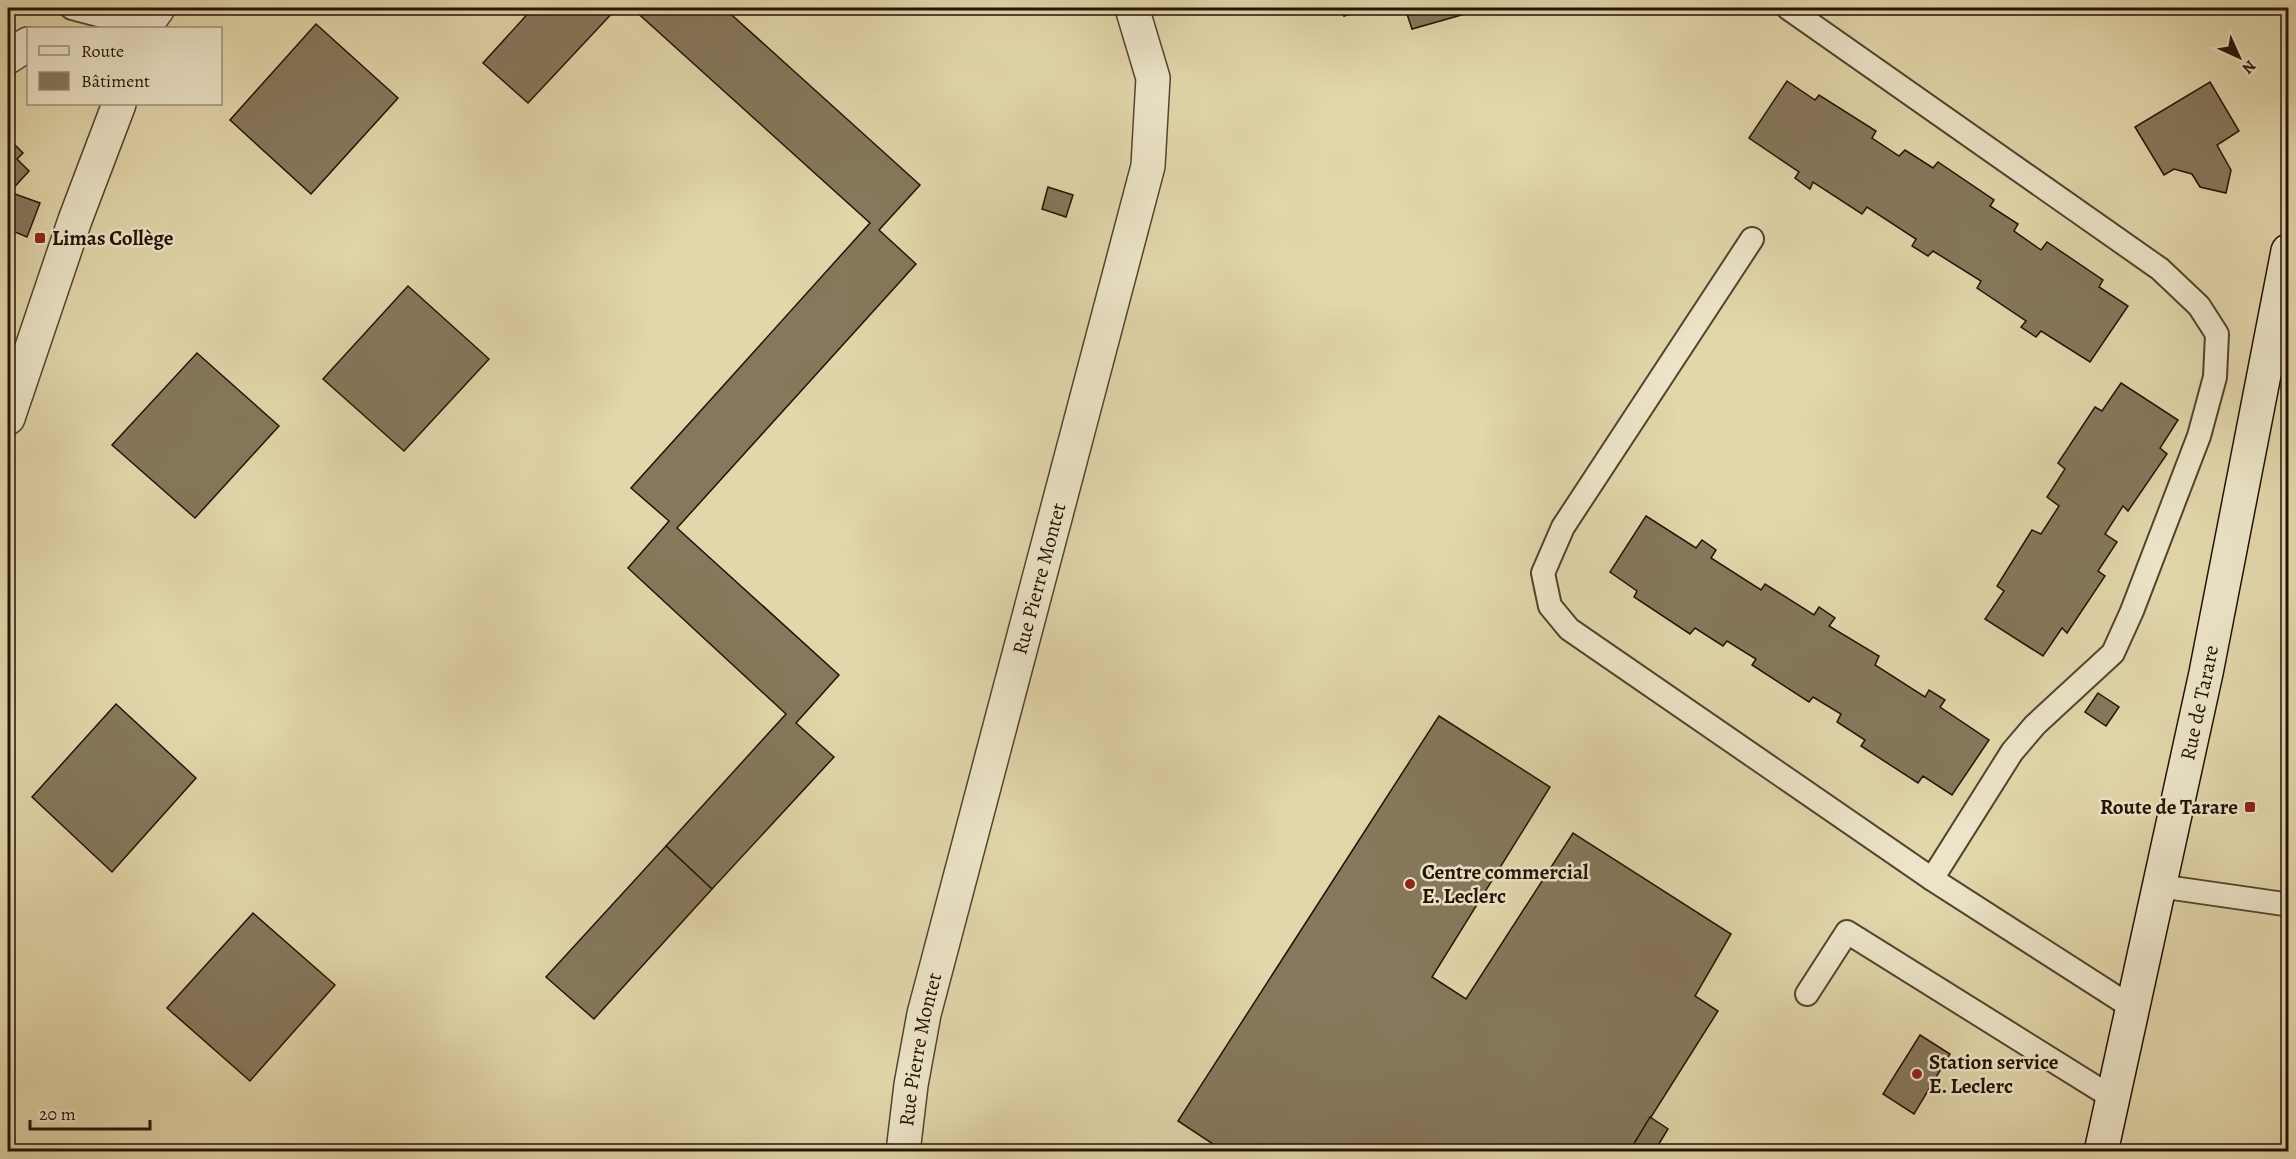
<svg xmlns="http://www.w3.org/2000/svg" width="2296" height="1159" viewBox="0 0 2296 1159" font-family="Alegreya,serif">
  <rect width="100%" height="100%" fill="#e2d6ab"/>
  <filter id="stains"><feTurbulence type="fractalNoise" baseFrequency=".00333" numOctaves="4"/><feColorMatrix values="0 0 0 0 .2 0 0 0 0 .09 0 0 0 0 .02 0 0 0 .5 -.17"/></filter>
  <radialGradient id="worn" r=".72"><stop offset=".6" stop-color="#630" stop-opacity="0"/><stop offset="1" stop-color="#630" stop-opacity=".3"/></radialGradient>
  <g fill="#86785c" stroke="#221306" stroke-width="1.5">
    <path d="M533,8H617L528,103L483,63Z"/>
    <path d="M632,8H724L920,185L879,230L916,264L677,528L839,675L796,723L834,757L712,889L666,846L786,714L628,568L669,521L631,488L870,223Z"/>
    <path d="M1341,8H1373L1344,16Z"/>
    <path d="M1405,8H1486L1412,29Z"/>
    <path d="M316,24L398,98L311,194L230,120Z"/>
    <path d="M1787,81L1815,100L1819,95L1876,131L1872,138L1899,156L1905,150L1933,168L1938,162L1994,200L1990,206L2018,224L2014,231L2041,250L2047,242L2103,280L2099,287L2128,306L2090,362L2041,331L2036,337L2021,327L2026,321L1977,288L1981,281L1933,251L1928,256L1912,246L1916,239L1867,207L1862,214L1813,182L1810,189L1795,178L1799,172L1749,138Z"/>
    <path d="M2210,82L2239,131L2217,145L2231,170L2226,193L2200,187L2192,174L2174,169L2164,175L2135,127Z"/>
    <path d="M8,138L23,153L17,159L29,171L8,194Z"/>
    <path d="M1048,187L1073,195L1066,217L1042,209Z"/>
    <path d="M11,190L15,194L8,213V194Z"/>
    <path d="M15,194L40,203L27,237L8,229V213Z"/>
    <path d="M408,286L489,359L404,451L323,379Z"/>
    <path d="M197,353L279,426L195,518L112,445Z"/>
    <path d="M2121,383L2178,420L2160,448L2167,454L2128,511L2123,506L2105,534L2117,542L2098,571L2105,576L2067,633L2062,628L2043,656L1985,619L2004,591L1997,586L2032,530L2041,534L2059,506L2047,497L2065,469L2058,463L2095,407L2102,411Z"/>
    <path d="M1646,516L1696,548L1702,540L1716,550L1711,558L1761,590L1765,584L1814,615L1819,607L1835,618L1829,626L1879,656L1875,665L1925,697L1929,690L1945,700L1940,707L1989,740L1952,795L1923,776L1918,783L1861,746L1865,740L1837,722L1841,714L1813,697L1809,702L1752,665L1756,659L1727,641L1723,646L1695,628L1690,634L1634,597L1637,591L1610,572Z"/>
    <path d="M2098,693L2119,707L2106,726L2085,712Z"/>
    <path d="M116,704L196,778L112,872L32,797Z"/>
    <path d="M1439,716L1550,787L1432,977L1466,999L1573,833L1731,934L1695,996L1718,1011L1629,1152H1225L1178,1121Z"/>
    <path d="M666,846L712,889L594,1019L546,977Z"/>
    <path d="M253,913L335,985L250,1081L167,1008Z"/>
    <path d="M1920,1035L1950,1054L1914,1114L1883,1094Z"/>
    <path d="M1650,1117L1668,1129L1654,1152H1629Z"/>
  </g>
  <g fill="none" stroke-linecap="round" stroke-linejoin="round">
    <g stroke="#52442f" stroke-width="26">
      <g id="lane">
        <path d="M72,8L144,27"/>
        <path d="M1788,8L2160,269L2199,306L2217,334L2215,377L2199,436L2132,611L2113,653L2035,725L2012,752L1932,879"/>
        <path d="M1752,239L1563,527L1543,573L1550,606L1569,629L1932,879L2133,1008"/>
        <path d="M2159,886L2284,904"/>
        <path d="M1807,994L1847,932L2113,1098"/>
      </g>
    </g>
    <g stroke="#52442f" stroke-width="36">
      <g id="street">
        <path d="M144,28L158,8"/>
        <path d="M8,57L28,44"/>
        <path d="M8,418L75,220L119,104"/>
        <path id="s1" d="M903,1152L911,1085L924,1014L1148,166L1153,78L1132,8"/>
      </g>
    </g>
    <g stroke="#221306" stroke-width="36">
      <g id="secondary">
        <path id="s2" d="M2101,1152L2206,673L2288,251"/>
      </g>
    </g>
    <use href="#lane" stroke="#ece4c8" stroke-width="22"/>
    <use href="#street" stroke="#ece4c8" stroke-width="33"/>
    <use href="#secondary" stroke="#ece4c8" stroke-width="33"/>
  </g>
  <g fill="#8f2418" stroke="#ece4c8" stroke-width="2">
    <rect x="34" y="232" width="12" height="12" rx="3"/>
    <rect x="2244" y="801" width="12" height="12" rx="3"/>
    <circle cx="1410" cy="884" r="6"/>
    <circle cx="1917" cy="1074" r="6"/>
  </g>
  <g text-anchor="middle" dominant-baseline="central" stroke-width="5" stroke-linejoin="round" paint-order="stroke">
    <g font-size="21" font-weight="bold" fill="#221306" stroke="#ece4c8" text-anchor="start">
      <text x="52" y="238">Limas Collège</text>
      <text x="2238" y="807" text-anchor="end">Route de Tarare</text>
      <text x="1422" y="872">Centre commercial<tspan x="1422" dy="24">E. Leclerc</tspan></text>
      <text x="1929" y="1062">Station service<tspan x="1929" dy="24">E. Leclerc</tspan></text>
    </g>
    <g font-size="21" fill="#221306" stroke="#ece4c8">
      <text stroke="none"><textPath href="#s1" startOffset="590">Rue Pierre Montet</textPath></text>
      <text stroke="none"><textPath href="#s2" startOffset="460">Rue de Tarare</textPath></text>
      <text stroke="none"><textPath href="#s1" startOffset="104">Rue Pierre Montet</textPath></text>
    </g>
  </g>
  <rect width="2296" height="1159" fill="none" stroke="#e2d6ab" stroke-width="30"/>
  <rect x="9" y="9" width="2278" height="1141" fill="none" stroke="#221306" stroke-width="3"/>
  <rect x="15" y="15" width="2266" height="1129" fill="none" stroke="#221306" stroke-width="1.5"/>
  <rect x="27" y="27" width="195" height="78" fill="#ece4c8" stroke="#9b907a" stroke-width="1.5"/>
  <rect x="39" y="46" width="30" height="9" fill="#ece4c8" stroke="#9b907a" stroke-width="1.5"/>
  <text x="81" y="57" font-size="18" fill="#221306">Route</text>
  <rect x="39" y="72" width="30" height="18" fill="#86785c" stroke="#9b907a" stroke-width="1.5"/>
  <text x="81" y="87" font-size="18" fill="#221306">Bâtiment</text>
  <g transform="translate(2239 57) rotate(135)" stroke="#ece4c8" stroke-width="4.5" paint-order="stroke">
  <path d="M0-4.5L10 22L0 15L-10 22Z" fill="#221306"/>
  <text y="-9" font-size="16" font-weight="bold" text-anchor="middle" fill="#221306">N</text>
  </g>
  <path d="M30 1120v9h120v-9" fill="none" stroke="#221306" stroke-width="3"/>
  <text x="39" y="1120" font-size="18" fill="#221306" stroke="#ece4c8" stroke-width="4.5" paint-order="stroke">20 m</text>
  <rect width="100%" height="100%" filter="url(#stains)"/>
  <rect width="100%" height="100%" fill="url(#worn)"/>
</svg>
